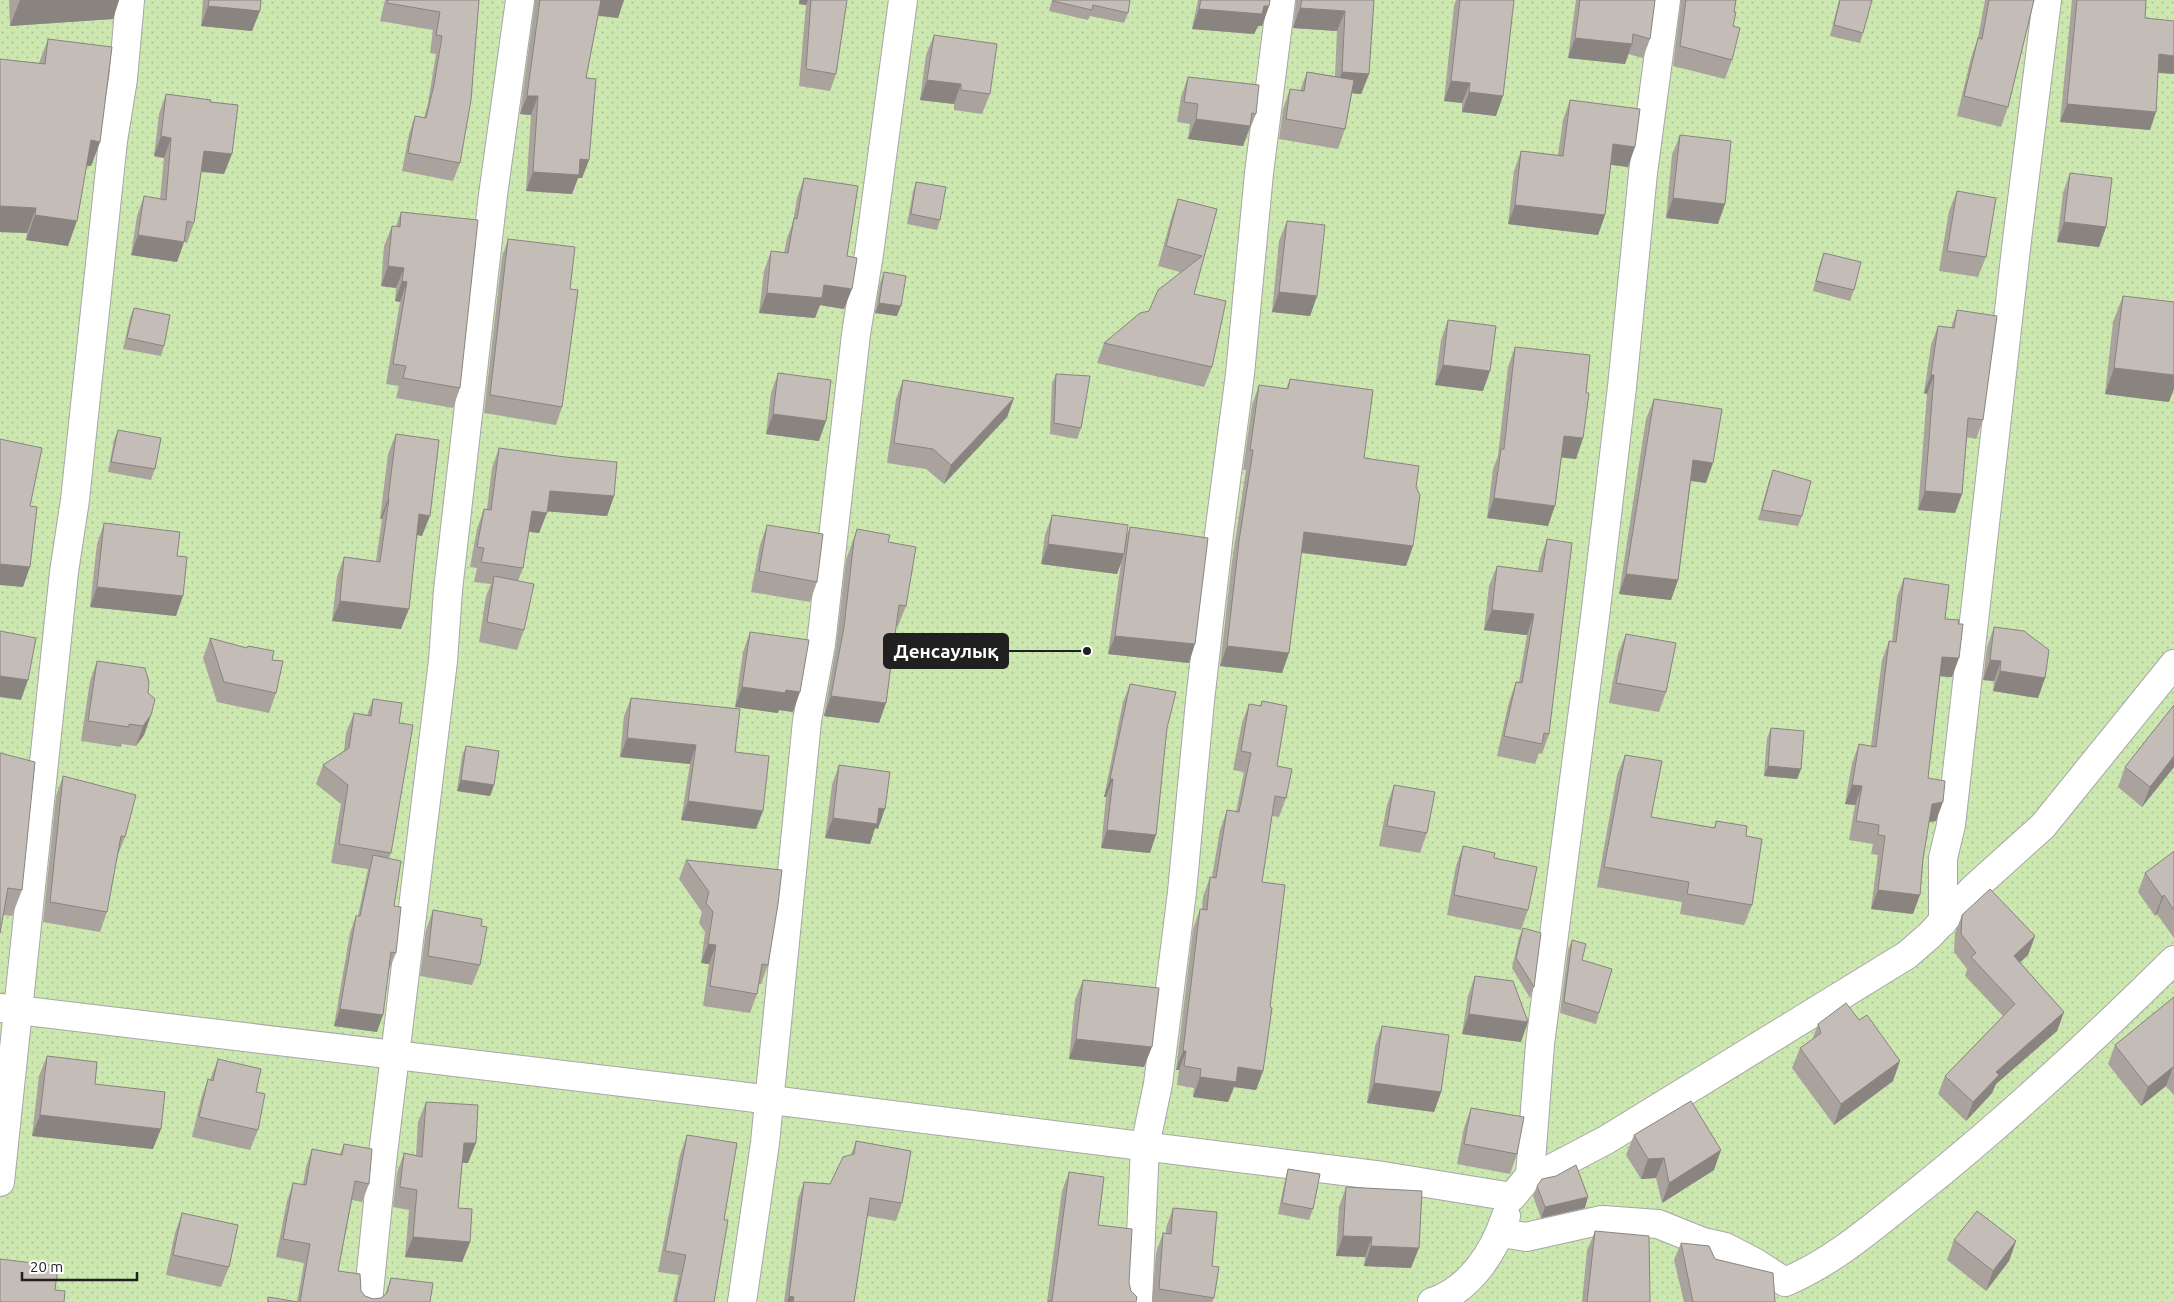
<svg xmlns="http://www.w3.org/2000/svg" width="2174" height="1302" viewBox="0 0 2174 1302" font-family="Ubuntu,sans-serif">
  <defs>
    <pattern id="garden-dots" width="8" height="8" patternUnits="userSpaceOnUse" patternTransform="scale(1.25)"><rect width="8" height="8" fill="#cce7af"/><path d="M2 2h.1M6 6h.1" fill="none" stroke="#afc696" stroke-width="1.8" stroke-linecap="round"/></pattern>
  </defs>
  <rect width="100%" height="100%" fill="#f0ece6"/>
  <rect fill="url(#garden-dots)" x="0" y="0" width="2174" height="1302"/>
  <g fill="none" stroke-linecap="round" stroke-linejoin="round">
    <g stroke="#a7a7a7" stroke-width="30">
      <g id="street">
        <path d="M1943,922V858L1951,825L2017,240L2047,0"/>
        <path d="M0,1008L731,1095L1383,1176L1512,1197L1530,1175L1545,1172L1606,1140L1907,955L1930,935L1972,890L2043,826L2174,664"/>
        <path d="M1530,1175L1540,1044L1595,617L1622,387L1643,173L1666,0"/>
        <path d="M0,1182L64,572L75,500L113,141L123,79L130,0"/>
        <path d="M1501,1233L1526,1237L1602,1220L1658,1224L1703,1242L1725,1247L1756,1263L1785,1282C1835,1261 1875,1225 1917,1192C2007,1120 2092,1041 2174,960"/>
        <path d="M368,1302L382,1162L443,661L448,590L493,195L520,0"/>
        <path d="M742,1302L765,1143L807,721L821,644L856,334L869,254L903,0"/>
        <path d="M1138,1302L1145,1146L1158,1084L1182,892L1200,701L1219,534L1240,374L1259,173L1281,0"/>
        <path d="M1432,1302C1470,1290 1494,1252 1506,1216"/>
      </g>
    </g>
    <use href="#street" stroke="#fff" stroke-width="28"/>
  </g>
  <g fill="#a9a29d">
    <path d="M9,0H119L113,19L10,26Z"/>
    <path d="M203,0H261L252,31L201,26Z"/>
    <path d="M385,0H479L460,163L453,181L402,171L409,134L415,116L424,118L428,103L436,54L430,53L433,30L380,21Z"/>
    <path d="M535,0H624L618,18L598,16L586,78L589,160L582,178H578L572,194L526,191L531,115L520,114L535,2Z"/>
    <path d="M799,0H847L836,74L830,91L799,86L806,5L799,4Z"/>
    <path d="M1052,0H1130L1128,13L1124,23L1090,16L1088,20L1049,11Z"/>
    <path d="M1198,0H1270L1269,6L1262,26H1258L1254,34L1192,29Z"/>
    <path d="M1296,0H1374L1369,74L1361,94L1352,93L1345,129L1338,149L1279,139L1283,109L1290,89L1300,91L1307,72L1335,76L1337,31L1293,28L1296,2Z"/>
    <path d="M1456,0H1514L1496,116L1462,112V103L1444,101L1454,6Z"/>
    <path d="M1576,0H1655L1650,39L1643,58L1628,54L1625,64L1568,58Z"/>
    <path d="M1681,0H1736L1734,12L1732,60L1725,79L1673,66Z"/>
    <path d="M1839,0H1872L1863,33L1860,43L1830,36Z"/>
    <path d="M1985,0H2034L2008,107L2001,127L1957,116L1971,58L1978,38Z"/>
    <path d="M2072,0H2146L2145,18L2174,74L2158,73L2150,130L2060,122Z"/>
    <path d="M934,35L990,94L982,114L954,110V104L920,100L926,55Z"/>
    <path d="M48,39L100,142L91,166H86L68,246L26,240L27,233L0,232V59L39,63Z"/>
    <path d="M1188,77L1256,114L1243,146L1188,139L1190,124L1177,122L1181,97Z"/>
    <path d="M166,94L210,102L224,174L201,172L194,223L187,243L184,242L177,262L131,255L137,216L144,196L160,199L164,158L154,156L159,114Z"/>
    <path d="M1570,100L1628,167L1611,165L1605,215L1598,235L1508,224L1514,171L1521,151L1558,155L1563,120Z"/>
    <path d="M1680,135L1718,224L1666,218L1672,155Z"/>
    <path d="M2070,173L2106,227L2099,247L2057,242L2063,193Z"/>
    <path d="M804,178L847,256L844,309L820,305L815,318L759,313L764,271L771,251L784,253L787,238L793,222L797,198Z"/>
    <path d="M916,182L940,220L937,230L907,224L913,192Z"/>
    <path d="M1957,191L1986,257L1978,277L1939,271L1949,211Z"/>
    <path d="M1178,199L1217,209L1194,294L1212,367L1204,387L1097,363L1104,343L1149,311L1180,272L1158,266L1171,219Z"/>
    <path d="M401,212L460,388L453,408L396,398L399,386L386,384L400,302L395,301L396,288L381,286L384,246L392,226H396Z"/>
    <path d="M1287,221L1317,296L1310,316L1272,312L1279,241Z"/>
    <path d="M508,239L570,289L562,407L556,425L484,413L502,257Z"/>
    <path d="M1824,253L1854,290L1850,301L1813,291L1820,263Z"/>
    <path d="M884,272L897,316L875,313L880,283Z"/>
    <path d="M2123,296L2169,402L2105,394L2113,322Z"/>
    <path d="M134,308L164,346L161,356L123,349L130,318Z"/>
    <path d="M1957,310L1983,420L1976,439L1967,437L1962,494L1955,513L1918,510L1927,394L1924,393L1931,345L1938,326L1951,328Z"/>
    <path d="M1448,320L1483,391L1435,385L1441,340Z"/>
    <path d="M1515,347L1586,393L1583,438L1576,459L1562,457L1548,526L1487,518L1493,469L1498,456L1508,367Z"/>
    <path d="M778,373L819,441L766,434L771,393Z"/>
    <path d="M1056,374L1081,428L1077,439L1050,434L1052,384Z"/>
    <path d="M1290,379L1364,458L1416,487L1413,546L1406,566L1301,553L1282,673L1220,666L1232,561L1246,470H1243L1252,405L1259,385L1286,389Z"/>
    <path d="M903,380L1014,398L1007,417L944,484L926,469L887,463L896,399Z"/>
    <path d="M1654,399L1706,483L1691,481L1678,580L1671,600L1619,594L1646,419Z"/>
    <path d="M118,430L155,469L151,480L108,472L114,440Z"/>
    <path d="M396,434L422,536L417,535L401,629L332,621L337,577L344,557L376,561L382,519H380L388,454Z"/>
    <path d="M499,448L614,496L607,516L547,511L539,533L529,532L523,568L518,581L524,630L517,650L479,642L486,596L491,584L474,582L477,568L470,567L477,529L484,509H487L492,468Z"/>
    <path d="M1773,470L1802,516L1798,526L1758,520L1769,481Z"/>
    <path d="M1052,515L1126,537L1130,527L1189,663L1108,654L1121,563L1117,574L1041,564L1045,535Z"/>
    <path d="M104,523L177,556L176,616L90,607L97,544Z"/>
    <path d="M767,525L817,582L810,602L751,592L760,545Z"/>
    <path d="M857,529L888,542L906,606L898,626H896L879,723L824,716L836,647L846,560Z"/>
    <path d="M1547,539L1549,734L1542,754L1539,753L1535,764L1497,756L1509,702L1516,682H1519L1527,635L1484,630L1489,586L1497,566L1538,571L1540,559Z"/>
    <path d="M1904,578L1945,619L1952,677L1940,676L1928,778L1936,821L1929,822L1913,914L1871,909L1878,855L1871,854L1873,844L1849,840L1855,805L1845,804L1852,763L1859,744L1871,746L1882,660L1889,641L1892,642L1897,597Z"/>
    <path d="M1994,627L2045,678L2038,698L1993,691L1994,681L1983,680L1987,647Z"/>
    <path d="M750,632L793,712L779,710L778,713L735,707L743,652Z"/>
    <path d="M1626,634L1666,692L1659,712L1609,703L1618,654Z"/>
    <path d="M210,638L272,660L276,693L269,713L217,702L203,658Z"/>
    <path d="M97,661L148,693L151,715L144,735L136,746L122,744L121,747L81,741L90,681Z"/>
    <path d="M1130,684L1167,728L1150,853L1101,848L1106,797H1104L1123,702Z"/>
    <path d="M631,698L735,752L756,829L681,820L690,764L620,757L624,716Z"/>
    <path d="M373,699L399,723L391,853L389,858L394,906L396,953L389,970L377,1032L334,1026L350,933L356,916H358L368,869L331,863L341,804L316,784L323,765L344,751L346,733L354,713L367,715Z"/>
    <path d="M1262,701L1277,766L1286,798L1279,817L1272,816L1262,882L1270,1007L1263,1071L1256,1090L1234,1087L1228,1102L1193,1097L1194,1088L1177,1085L1179,1070H1176L1193,929L1200,909L1202,910L1203,897L1210,877H1212L1220,830L1227,810L1236,812L1244,772L1233,770L1242,723L1249,704L1260,706Z"/>
    <path d="M2174,705V767L2142,807L2118,787L2125,767Z"/>
    <path d="M1771,728L1801,769L1797,779L1764,776L1767,738Z"/>
    <path d="M466,746L494,785L490,796L457,791L462,756Z"/>
    <path d="M0,753L22,890L12,916L3,915Z"/>
    <path d="M1625,755L1651,817L1714,828L1716,821L1746,836L1752,905L1744,925L1680,914L1682,902L1597,887L1617,775Z"/>
    <path d="M839,765L878,829L875,828L870,844L825,838L832,785Z"/>
    <path d="M63,776L125,837L117,857L107,912L100,932L43,922L56,796Z"/>
    <path d="M1394,785L1427,833L1420,853L1379,846L1387,805Z"/>
    <path d="M1463,846L1494,858L1528,910L1521,930L1447,915L1456,866Z"/>
    <path d="M2174,852V938L2157,914L2155,916L2138,892L2145,873Z"/>
    <path d="M686,860L768,965L761,984H759L757,994L750,1013L703,1006L709,964L701,963L705,932L699,923L702,912L679,879Z"/>
    <path d="M433,910L481,926L480,965L472,985L420,976L426,930Z"/>
    <path d="M1962,915L2035,936L2028,955L2020,962L2064,1012L2057,1031L1996,1084L1992,1093L1966,1121L1938,1094L1945,1076L2003,1016L1965,976L1967,969L1954,952L1955,933Z"/>
    <path d="M1523,928L1534,987L1530,998L1512,968L1519,938Z"/>
    <path d="M1572,940L1582,960L1599,1013L1596,1024L1560,1013L1568,950Z"/>
    <path d="M1475,976L1521,1042L1462,1034L1468,996Z"/>
    <path d="M1083,980L1144,1067L1069,1059L1075,1000Z"/>
    <path d="M2174,997V1095L2166,1086L2141,1106L2108,1064L2115,1045Z"/>
    <path d="M1818,1024L1893,1081L1834,1125L1792,1068L1800,1048L1812,1040Z"/>
    <path d="M1382,1026L1441,1092L1434,1112L1367,1103L1375,1046Z"/>
    <path d="M47,1056L95,1084L153,1149L32,1136L39,1076Z"/>
    <path d="M218,1059L258,1130L250,1150L192,1137L201,1099L208,1079L210,1080Z"/>
    <path d="M426,1102L468,1163H462L458,1208L470,1242L462,1262L405,1257L409,1210L393,1207L397,1173L404,1153L416,1155L418,1122Z"/>
    <path d="M1471,1108L1517,1154L1510,1174L1457,1164L1464,1128Z"/>
    <path d="M687,1135L724,1220L714,1302H673L679,1275L658,1272L680,1155Z"/>
    <path d="M1634,1135L1714,1170L1662,1203L1656,1178L1641,1179L1626,1155Z"/>
    <path d="M856,1141L902,1203L896,1221L867,1216L854,1302H784L798,1199L804,1182L830,1184L851,1155Z"/>
    <path d="M344,1144L369,1184L362,1202L352,1200L338,1271L361,1291L365,1296L373,1299L381,1298L385,1295L391,1278L430,1302H267L268,1297L297,1302L304,1263L276,1257L287,1201L293,1183L303,1185L306,1167L312,1149L340,1154Z"/>
    <path d="M1288,1169L1313,1209L1309,1220L1278,1214L1285,1180Z"/>
    <path d="M1069,1172L1129,1283L1047,1302L1062,1191Z"/>
    <path d="M1556,1176L1585,1208L1541,1218L1533,1196L1537,1186Z"/>
    <path d="M1346,1187L1411,1268L1364,1266L1365,1257L1336,1256L1339,1207Z"/>
    <path d="M1173,1208L1212,1266L1214,1298L1212,1302H1152L1156,1253L1163,1233H1166V1228Z"/>
    <path d="M182,1213L229,1267L221,1287L166,1275L175,1233Z"/>
    <path d="M1595,1231L1650,1302H1582L1587,1251Z"/>
    <path d="M1954,1240L2016,1241L2009,1261L1986,1291L1947,1260Z"/>
    <path d="M1681,1243L1715,1259L1775,1302H1684L1674,1260Z"/>
  </g>
  <g fill="#89847f">
    <path d="M20,0H119L113,19L10,26Z"/>
    <path d="M600,0H624L618,18L595,15Z"/>
    <path d="M800,0H808L806,5L799,4Z"/>
    <path d="M208,6L260,11L252,31L201,26Z"/>
    <path d="M1264,6H1269L1262,26H1258L1254,34L1192,29L1199,9Z"/>
    <path d="M1300,8L1345,11L1337,31L1293,28Z"/>
    <path d="M1575,38L1632,44L1625,64L1568,58Z"/>
    <path d="M2159,54L2174,56V74L2153,72Z"/>
    <path d="M1342,72L1369,74L1361,94L1334,92Z"/>
    <path d="M927,80L961,84L954,104L920,100Z"/>
    <path d="M1451,81L1470,83L1462,103L1444,101Z"/>
    <path d="M1469,92L1503,96L1496,116L1462,112Z"/>
    <path d="M527,96H538L531,115L520,114Z"/>
    <path d="M2067,104L2156,112L2150,130L2060,122Z"/>
    <path d="M1196,119L1250,126L1243,146L1188,139Z"/>
    <path d="M161,136L171,138L164,158L154,156Z"/>
    <path d="M91,140L100,142L91,166L82,165Z"/>
    <path d="M1613,144L1635,147L1628,167L1606,164Z"/>
    <path d="M204,151L232,154L224,174L197,171Z"/>
    <path d="M580,159L589,160L582,178H578L572,194L526,191L533,172Z"/>
    <path d="M1673,198L1725,204L1718,224L1666,218Z"/>
    <path d="M1515,205L1605,215L1598,235L1508,224Z"/>
    <path d="M0,206L36,208L27,233L0,232Z"/>
    <path d="M35,215L77,221L68,246L26,240Z"/>
    <path d="M2064,222L2106,227L2099,247L2057,242Z"/>
    <path d="M138,235L184,242L177,262L131,255Z"/>
    <path d="M388,266L404,268L396,288L381,286Z"/>
    <path d="M402,281L407,282L400,302L395,301Z"/>
    <path d="M824,285L852,289L844,309L820,305L815,318L759,313L767,293Z"/>
    <path d="M1279,292L1317,296L1310,316L1272,312Z"/>
    <path d="M879,303L901,306L897,316L875,313Z"/>
    <path d="M1443,365L1490,371L1483,391L1435,385Z"/>
    <path d="M2114,368L2174,375V389L2169,402L2105,394Z"/>
    <path d="M1931,375H1934L1927,394L1924,393Z"/>
    <path d="M1014,398L1007,417L944,484L951,465Z"/>
    <path d="M773,414L826,421L819,441L766,434Z"/>
    <path d="M1564,436L1583,438L1576,459L1557,457Z"/>
    <path d="M1693,460L1713,463L1706,483L1686,480Z"/>
    <path d="M550,491L614,496L607,516L542,511Z"/>
    <path d="M1925,491L1962,494L1955,513L1918,510Z"/>
    <path d="M1494,498L1555,506L1548,526L1487,518Z"/>
    <path d="M388,499H389L382,519H380Z"/>
    <path d="M532,511L547,513L539,533L525,531Z"/>
    <path d="M419,514L430,516L422,536L412,534Z"/>
    <path d="M1304,532L1413,546L1406,566L1297,552Z"/>
    <path d="M1048,544L1124,554L1117,574L1041,564Z"/>
    <path d="M0,564L30,567L23,587L0,585Z"/>
    <path d="M1626,574L1678,580L1671,600L1619,594Z"/>
    <path d="M97,587L183,596L176,616L90,607Z"/>
    <path d="M340,601L409,609L401,629L332,621Z"/>
    <path d="M1492,610L1534,614L1527,635L1484,630Z"/>
    <path d="M1115,636L1195,644L1189,663L1108,654Z"/>
    <path d="M1227,646L1289,653L1282,673L1220,666Z"/>
    <path d="M1942,657L1959,658L1952,677L1935,676Z"/>
    <path d="M1990,660L2001,661L1994,681L1983,680Z"/>
    <path d="M2000,671L2045,678L2038,698L1993,691Z"/>
    <path d="M0,676L28,680L21,700L0,697Z"/>
    <path d="M742,687L786,690L800,692L793,712L779,710L778,713L735,707Z"/>
    <path d="M831,696L886,703L879,723L824,716Z"/>
    <path d="M151,715L144,735L136,746L143,726Z"/>
    <path d="M627,738L696,745L690,764L620,757Z"/>
    <path d="M2174,756V767L2142,807L2150,787Z"/>
    <path d="M1768,766L1801,769L1797,779L1764,776Z"/>
    <path d="M1110,779H1113L1106,797H1104Z"/>
    <path d="M461,780L494,785L490,796L457,791Z"/>
    <path d="M1852,785L1862,786L1855,805L1845,804Z"/>
    <path d="M688,801L763,811L756,829L681,820Z"/>
    <path d="M1943,802L1936,821L1925,823L1932,804Z"/>
    <path d="M879,808L885,809L878,829L875,828L870,844L825,838L833,818Z"/>
    <path d="M1107,830L1156,835L1150,853L1101,848Z"/>
    <path d="M1878,890L1920,895L1913,914L1871,909Z"/>
    <path d="M2164,895L2157,914L2155,916L2162,897Z"/>
    <path d="M2035,936L2028,955L2008,974L2014,956Z"/>
    <path d="M708,944L716,945L709,964L701,963Z"/>
    <path d="M340,1009L383,1015L377,1032L334,1026Z"/>
    <path d="M2064,1012L2057,1031L1996,1084L1992,1093L1966,1121L1973,1102L1996,1072Z"/>
    <path d="M1469,1014L1528,1022L1521,1042L1462,1034Z"/>
    <path d="M1076,1039L1152,1047L1144,1067L1069,1059Z"/>
    <path d="M1183,1051H1186L1179,1070H1176Z"/>
    <path d="M1900,1061L1893,1081L1834,1125L1841,1104Z"/>
    <path d="M1238,1067L1263,1071L1256,1090L1234,1087L1228,1102L1193,1097L1200,1077Z"/>
    <path d="M2173,1067L2166,1086L2141,1106L2148,1087Z"/>
    <path d="M1374,1083L1441,1092L1434,1112L1367,1103Z"/>
    <path d="M40,1115L161,1129L153,1149L32,1136Z"/>
    <path d="M464,1143H476L468,1163H457Z"/>
    <path d="M1721,1150L1714,1170L1662,1203L1669,1183Z"/>
    <path d="M1664,1158L1656,1178L1641,1179L1648,1159Z"/>
    <path d="M1588,1197L1585,1208L1541,1218L1545,1207Z"/>
    <path d="M1343,1236L1372,1237L1365,1257L1336,1256Z"/>
    <path d="M413,1237L470,1242L462,1262L405,1257Z"/>
    <path d="M2016,1241L2009,1261L1986,1291L1993,1271Z"/>
    <path d="M1371,1246L1419,1248L1411,1268L1364,1266Z"/>
    <path d="M789,1296L794,1297L792,1302H787Z"/>
  </g>
  <g fill="#c4bcb6" stroke="#89847f">
    <path d="M209,0H261L260,11L208,6Z"/>
    <path d="M388,0H479L471,100L460,163L408,153L415,116L426,118L434,85L442,36L436,35L440,12L387,3Z"/>
    <path d="M540,0H601L586,78L596,79L589,160L580,159L579,175L533,172L538,96H527Z"/>
    <path d="M811,0H847L836,74L806,69Z"/>
    <path d="M1053,0H1130L1128,13L1093,5L1092,10L1053,1Z"/>
    <path d="M1201,0H1270L1269,6H1264L1262,14L1199,9Z"/>
    <path d="M1302,0H1374L1369,74L1342,72L1345,11L1300,8Z"/>
    <path d="M1460,0H1514L1503,96L1469,92L1470,83L1451,81Z"/>
    <path d="M1580,0H1655L1650,39L1633,34L1632,44L1575,38Z"/>
    <path d="M1686,0H1736L1734,12H1736L1733,26L1740,28L1732,60L1680,46Z"/>
    <path d="M1840,0H1872L1863,33L1834,25Z"/>
    <path d="M1989,0H2034L2008,107L1964,96L1978,38L1982,39Z"/>
    <path d="M2077,0H2146L2145,18L2174,21V56L2159,54L2156,112L2067,104Z"/>
    <path d="M934,35L997,44L990,94L961,90V84L927,80Z"/>
    <path d="M48,39L112,47L100,142L91,140L77,221L35,215L36,208L0,206V59L45,64Z"/>
    <path d="M1307,72L1354,80L1345,129L1286,119L1290,89L1304,91Z"/>
    <path d="M1188,77L1259,85L1256,114L1252,113L1250,126L1196,119L1198,104L1184,102Z"/>
    <path d="M166,94L211,100L210,102L238,105L232,154L204,151L194,223L187,221L184,242L138,235L144,196L166,200L171,138L161,136Z"/>
    <path d="M1570,100L1640,109L1635,147L1613,144L1605,215L1515,205L1521,151L1563,156Z"/>
    <path d="M1680,135L1731,141L1725,204L1673,198Z"/>
    <path d="M2070,173L2112,178L2106,227L2064,222Z"/>
    <path d="M804,178L858,186L847,256L857,258L852,289L824,285L822,298L767,293L771,251L788,253L794,218L797,219Z"/>
    <path d="M916,182L946,187L940,220L911,214Z"/>
    <path d="M1957,191L1996,198L1986,257L1947,251Z"/>
    <path d="M1178,199L1217,209L1194,294L1226,301L1212,367L1104,343L1140,313L1149,311L1158,290L1202,256L1166,246Z"/>
    <path d="M401,212L478,220L460,388L403,378L406,366L393,364L407,282L402,281L404,268L388,266L392,226L400,227Z"/>
    <path d="M1287,221L1325,225L1317,296L1279,292Z"/>
    <path d="M508,239L575,247L570,289L578,290L562,407L490,395Z"/>
    <path d="M1824,253L1861,262L1854,290L1816,281Z"/>
    <path d="M884,272L906,276L901,306L879,303Z"/>
    <path d="M2123,296L2174,302V375L2114,368Z"/>
    <path d="M134,308L170,315L164,346L127,338Z"/>
    <path d="M1957,310L1997,316L1983,420L1968,418L1962,494L1925,491L1934,375H1931L1938,326L1954,328Z"/>
    <path d="M1448,320L1496,326L1490,371L1443,365Z"/>
    <path d="M1515,347L1590,355L1586,393H1589L1583,438L1564,436L1555,506L1494,498L1501,449H1504Z"/>
    <path d="M778,373L831,380L826,421L773,414Z"/>
    <path d="M1056,374L1090,376L1081,428L1054,423Z"/>
    <path d="M1290,379L1373,390L1364,458L1419,466L1416,487L1420,495L1413,546L1304,532L1289,653L1227,646L1239,541L1253,450H1250L1259,385L1288,389Z"/>
    <path d="M903,380L1014,398L951,465L933,449L894,443Z"/>
    <path d="M1654,399L1722,409L1713,463L1693,460L1678,580L1626,574Z"/>
    <path d="M118,430L161,438L155,469L111,462Z"/>
    <path d="M396,434L439,440L430,516L419,514L409,609L340,601L344,557L380,562L389,499H388Z"/>
    <path d="M0,439L42,448L30,506L37,507L30,567L0,564Z"/>
    <path d="M499,448L565,457L617,462L614,496L550,491L547,513L532,511L523,568L481,562L484,548L477,547L484,509L491,510Z"/>
    <path d="M1773,470L1811,481L1802,516L1762,510Z"/>
    <path d="M1052,515L1128,525L1124,554L1048,544Z"/>
    <path d="M104,523L180,532L177,556L187,557L183,596L97,587Z"/>
    <path d="M767,525L823,534L817,582L759,571Z"/>
    <path d="M1130,527L1208,538L1195,644L1115,636Z"/>
    <path d="M857,529L890,535L888,542L916,547L906,606L899,605L886,703L831,696L844,627L854,540Z"/>
    <path d="M1547,539L1572,543L1549,734L1544,733L1542,744L1504,736L1516,682L1522,683L1534,614L1492,610L1497,566L1542,572Z"/>
    <path d="M494,576L534,584L524,630L487,622Z"/>
    <path d="M1904,578L1949,585L1945,619L1959,620L1958,624H1963L1959,658L1942,657L1928,778L1945,781L1943,802L1932,804L1923,859L1920,895L1878,890L1885,836L1878,835L1879,825L1856,821L1862,786L1852,785L1859,744L1876,747L1889,641L1896,642Z"/>
    <path d="M1994,627L2024,631L2049,650L2045,678L2000,671L2001,661L1990,660Z"/>
    <path d="M0,631L36,638L28,680L0,676Z"/>
    <path d="M750,632L809,640L800,692L786,690L785,693L742,687Z"/>
    <path d="M1626,634L1676,643L1666,692L1616,683Z"/>
    <path d="M210,638L247,648L248,646L274,651L272,660L283,661L276,693L224,682Z"/>
    <path d="M97,661L145,668L149,682L148,693L155,699L151,715L143,726L129,724V727L88,721Z"/>
    <path d="M1130,684L1176,692L1167,728L1156,835L1107,830L1113,779H1110Z"/>
    <path d="M631,698L740,709L735,752L769,756L763,811L688,801L696,745L627,738Z"/>
    <path d="M373,699L402,703L399,723L413,725L391,853L339,844L348,785L323,765L349,748L354,713L371,716Z"/>
    <path d="M1262,701L1287,706L1277,766L1292,769L1286,798L1275,796L1262,882L1285,885L1270,1007L1272,1008L1263,1071L1238,1067L1236,1082L1200,1077L1201,1069L1184,1066L1186,1051H1183L1200,909L1207,910L1210,877L1216,878L1227,810L1239,812L1251,753L1241,751L1249,704L1261,706Z"/>
    <path d="M2174,705V756L2150,787L2125,767Z"/>
    <path d="M1771,728L1804,731L1801,769L1768,766Z"/>
    <path d="M466,746L499,751L494,785L461,780Z"/>
    <path d="M0,753L35,762L22,890L8,888L0,933Z"/>
    <path d="M1625,755L1662,761L1651,817L1715,828L1716,821L1747,826L1746,836L1762,839L1752,905L1687,894L1689,882L1604,867Z"/>
    <path d="M839,765L890,772L885,809L879,808L877,824L833,818Z"/>
    <path d="M63,776L136,795L125,837L121,836L107,912L50,902Z"/>
    <path d="M1394,785L1435,792L1427,833L1387,826Z"/>
    <path d="M1463,846L1495,853L1494,858L1537,867L1528,910L1454,895Z"/>
    <path d="M2173,852H2174V910L2164,895L2162,897L2145,873Z"/>
    <path d="M373,855L401,861L394,906L401,907L396,953L391,952L383,1015L340,1009L356,916H360Z"/>
    <path d="M686,860L782,870L778,904L768,965L762,964L757,994L710,986L716,945L708,944L713,912L706,903L709,892Z"/>
    <path d="M1990,889L2035,936L2014,956L2064,1012L1996,1072L1999,1075L1973,1102L1945,1076L2015,1004L1971,957L1976,953L1961,934L1962,915Z"/>
    <path d="M433,910L482,919L481,926L487,927L480,965L428,956Z"/>
    <path d="M1523,928L1541,933L1534,987L1516,958Z"/>
    <path d="M1572,940L1586,944L1582,960L1612,969L1599,1013L1564,1002Z"/>
    <path d="M1475,976L1513,981L1528,1022L1469,1014Z"/>
    <path d="M1083,980L1159,988L1152,1047L1076,1039Z"/>
    <path d="M2174,997V1068L2173,1067L2148,1087L2115,1045Z"/>
    <path d="M1846,1003L1859,1020L1867,1015L1900,1061L1841,1104L1800,1048L1821,1033L1818,1024Z"/>
    <path d="M1382,1026L1449,1035L1441,1092L1374,1083Z"/>
    <path d="M47,1056L97,1062L95,1084L165,1092L161,1129L40,1115Z"/>
    <path d="M218,1059L261,1069L256,1092L265,1094L258,1130L199,1117L208,1079L213,1081Z"/>
    <path d="M1691,1101L1721,1150L1669,1183L1664,1158L1648,1159L1634,1135Z"/>
    <path d="M426,1102L478,1105L476,1143H464L458,1208L472,1209L470,1242L413,1237L417,1190L400,1187L404,1153L422,1157Z"/>
    <path d="M1471,1108L1524,1117L1517,1154L1464,1144Z"/>
    <path d="M687,1135L737,1143L724,1220H728L714,1302H676L686,1255L665,1251Z"/>
    <path d="M856,1141L911,1151L902,1203L870,1198L854,1302H793L794,1297L789,1296L804,1182L830,1184L843,1157L854,1154Z"/>
    <path d="M344,1144L372,1149L369,1184L355,1181L338,1271L360,1274L361,1291L365,1296L373,1299L381,1298L387,1293L391,1278L433,1283L430,1302H300L310,1244L283,1239L293,1183L306,1185L312,1149L342,1155Z"/>
    <path d="M1576,1165L1588,1197L1545,1207L1537,1186L1542,1179L1556,1176Z"/>
    <path d="M1288,1169L1320,1174L1313,1209L1282,1203Z"/>
    <path d="M1069,1172L1104,1177L1098,1225L1132,1229L1129,1283L1131,1291L1137,1297L1136,1302H1048V1301H1052Z"/>
    <path d="M1346,1187L1422,1191L1419,1248L1371,1246L1372,1237L1343,1236Z"/>
    <path d="M1173,1208L1217,1212L1212,1266L1219,1267L1214,1298L1159,1289L1163,1233L1171,1234Z"/>
    <path d="M1977,1211L2016,1241L1993,1271L1954,1240Z"/>
    <path d="M182,1213L238,1225L229,1267L173,1255Z"/>
    <path d="M1595,1231L1649,1236L1650,1302H1587Z"/>
    <path d="M1681,1243L1709,1246L1715,1259L1773,1273L1775,1302H1693Z"/>
    <path d="M0,1259L58,1266L55,1290L65,1291L64,1302H0Z"/>
    <path d="M268,1297L298,1302H268Z"/>
  </g>
  <path fill="none" stroke="#202020" stroke-width="2" d="M1087 651L1008 651"/>
  <circle fill="#202020" stroke="#fff" stroke-width="2" cx="1087" cy="651" r="5"/>
  <rect fill="#202020" stroke="#202020" stroke-width="2" x="884" y="634" width="124" height="34" rx="5"/>
  <g font-size="19" text-anchor="middle" font-weight="bold" fill="#fff">
    <text x="946" y="658">Денсаулық</text>
  </g>
  <path d="M22 1272v8h115v-8" fill="none" stroke="#202020" stroke-width="2.5"/>
  <text x="30" y="1272" font-size="15" fill="#202020" stroke="#ffffff" stroke-width="4" paint-order="stroke">20 m</text>
</svg>
